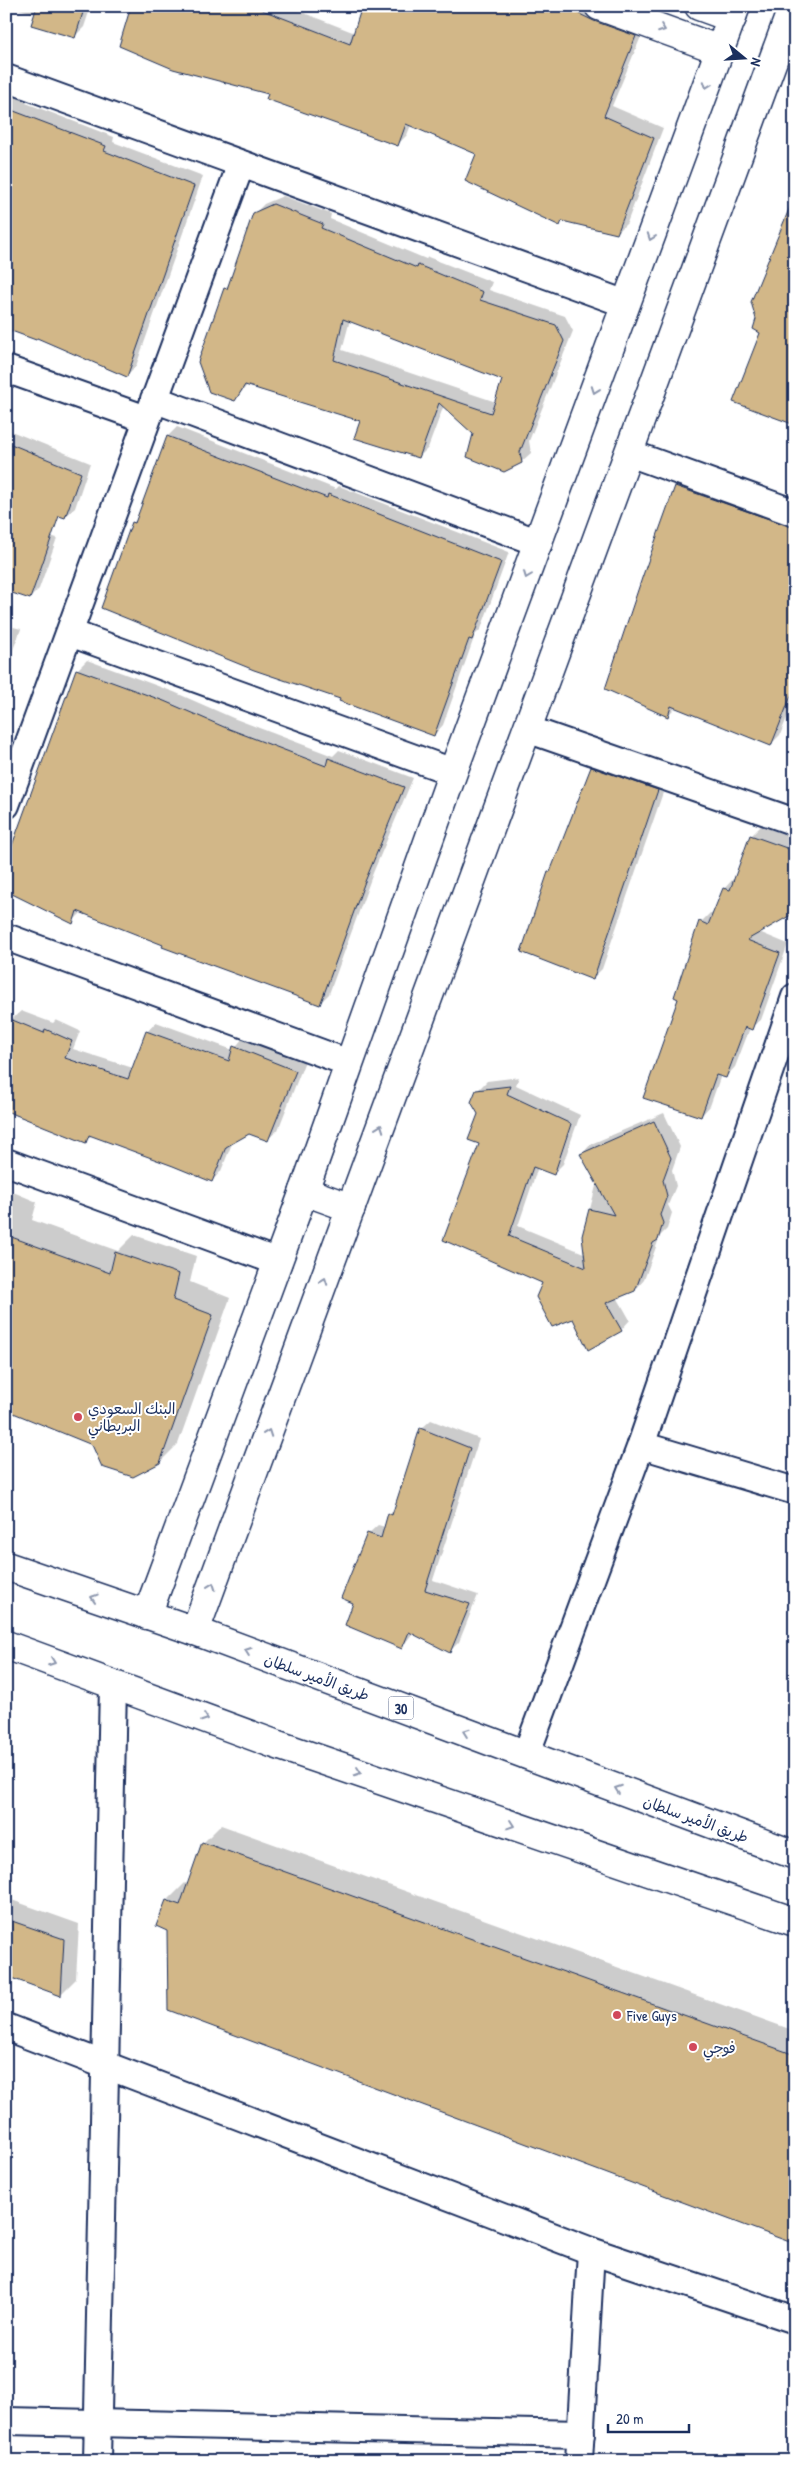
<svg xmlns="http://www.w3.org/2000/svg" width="801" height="2467" viewBox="0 0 801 2467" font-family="'Patrick Hand','Playpen Sans Arabic',sans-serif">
  <rect width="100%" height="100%" fill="#fff"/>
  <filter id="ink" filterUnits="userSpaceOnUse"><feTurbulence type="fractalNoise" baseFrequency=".02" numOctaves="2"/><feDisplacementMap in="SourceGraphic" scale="10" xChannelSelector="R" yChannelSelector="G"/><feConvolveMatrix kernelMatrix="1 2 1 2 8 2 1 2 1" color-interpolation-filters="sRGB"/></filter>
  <g filter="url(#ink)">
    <g fill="#0003" fill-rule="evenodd">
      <path d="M9,6H91L84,27L74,37L36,14Z"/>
      <path d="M133,6H286L355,33L363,6H591L645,27L612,106L663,128L627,223L617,233L564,220L560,224L478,153L411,125L407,135L398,144L270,93Z"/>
      <path d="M6,91L28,99L26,103L114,137L113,142L203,176L136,366L127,375L38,337L6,328Z"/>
      <path d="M283,196L331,214L330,219L426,259L428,257L492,282L489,290L565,316L573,331L529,441L531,453L521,462L474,434L444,405L428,448L419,457L361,420L248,384L235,400L225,288L230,283L254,214L264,204ZM350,320L504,380L496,402L342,350Z"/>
      <path d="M177,427L336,489L339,486L509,552L481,629L475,635L443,725L434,735L341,698L133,523L138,518L168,436Z"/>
      <path d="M6,429L90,463L75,508L65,517L6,495Z"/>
      <path d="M686,477L795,516V698L780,735L770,745L676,707L668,715L643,578L676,486Z"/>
      <path d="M6,523L57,538L39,589L30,598Z"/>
      <path d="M6,625L21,629L6,668Z"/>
      <path d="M87,660L174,692L233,718L333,756L339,750L413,778L373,873L329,994L319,1004L82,912L72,922L77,670Z"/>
      <path d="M601,759L667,781L602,969L593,978L553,869L592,768Z"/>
      <path d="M761,826L795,838V900L791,911H794L759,932L788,944L761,1020L750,1028L735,1067L726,1077L721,1075L710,1106L701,1116L679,998L701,922L710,913L714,914L724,889L733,879L735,880L751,836Z"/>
      <path d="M21,1011L53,1023L56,1020L80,1031L73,1049L133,1068L147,1032L156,1022L233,1050L243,1038L305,1061L278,1130L268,1139L249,1132L233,1141L221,1171L212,1181L92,1135L86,1141L6,1110V1025L10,1026L11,1020Z"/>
      <path d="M519,1077L516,1085L580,1115L563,1164L553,1174L538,1167L518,1226L586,1254L583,1236L597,1182L582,1154L591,1144L664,1113L680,1147L672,1170L676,1186L668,1205L672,1213L667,1229L660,1236L644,1280L635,1290L617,1297L630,1320L621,1330L574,1317L544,1283L445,1240L481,1144L477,1091L487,1081Z"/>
      <path d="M6,1189L37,1202L32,1220L118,1251L134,1235L196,1256L190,1282L230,1298L178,1444L160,1462L93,1444L6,1409Z"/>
      <path d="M431,1420L479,1439L433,1580L478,1595L459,1642L450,1651L413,1633L402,1647L355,1602L368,1534L378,1525L385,1527L389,1514L397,1506L421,1429Z"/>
      <path d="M221,1825L795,2031V2243L167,1901L185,1883L189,1884L203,1843Z"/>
      <path d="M6,1898L79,1924L76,1979L61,1994L6,1975Z"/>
    </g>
    <g fill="#d2b788" stroke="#1b2f5e" fill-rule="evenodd">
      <path d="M37,6H85L75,38L31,25Z"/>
      <path d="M131,6H252L350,44L362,6H563L594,21L636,36L604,116L654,138L617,234L562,221L560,226L465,181L476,154L406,124L398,146L266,99L268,94L173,69L119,46Z"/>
      <path d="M6,108L106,146L104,151L194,186L127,377L37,338L36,340L6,329Z"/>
      <path d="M794,197H795V425L733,402L760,333L753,329L756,319L751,302Z"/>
      <path d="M273,204L323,224L321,228L417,268L418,265L483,292L480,300L556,325L564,341L520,452L522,463L504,472L467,457L473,434L439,403L419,458L354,438L360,421L245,385L235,401L209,392L198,362L224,288L227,289L253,213ZM343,319L502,380L491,413L334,360Z"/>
      <path d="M167,436L327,498L328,494L501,562L472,640L469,639L434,736L339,701L340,699L254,670L101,608L132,522L135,523Z"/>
      <path d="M6,442L81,473L65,518L59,516L30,599L6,591Z"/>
      <path d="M675,486L795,528V686L771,746L671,706L668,717L605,689L642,578Z"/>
      <path d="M76,669L164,701L224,727L326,766L328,758L404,787L364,884L320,1005L162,947L163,945L77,911L73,924L6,891V862Z"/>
      <path d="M591,767L658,790L593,980L521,952L548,872H550Z"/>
      <path d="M750,835L795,851V904L791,915L747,940L780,953L752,1030L745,1027L726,1078L716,1075L701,1117L643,1098L678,999L674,997L699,921L708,925L723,888L730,890Z"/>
      <path d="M10,1019L44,1033L45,1029L72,1041L65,1058L128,1079L146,1031L229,1061L233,1046L296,1071L268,1141L249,1134L226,1147L212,1182L173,1166L89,1135L86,1143L6,1111V1034Z"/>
      <path d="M510,1086L507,1094L571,1124L554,1175L533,1167L509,1236L586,1268L582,1236L589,1209L614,1215L580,1154L654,1121L671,1158L663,1180L667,1196L660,1215L663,1223L658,1240L653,1243L635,1291L606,1303L622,1331L588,1350L573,1319L552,1327L536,1297L542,1283L443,1240L479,1144L468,1140L478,1114L471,1102L476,1090Z"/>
      <path d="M6,1235L110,1273L115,1252L179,1274L173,1300L213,1315L160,1463L133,1477L102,1467L92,1445L6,1410Z"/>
      <path d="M420,1428L470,1448L425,1590L470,1604L450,1653L409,1632L402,1649L345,1625L353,1603L341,1598L367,1533L381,1538L388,1513L392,1515Z"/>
      <path d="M202,1842L795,2055V2159L789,2175L795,2178V2244L168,2010L167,1931L156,1926L166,1900L180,1905Z"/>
      <path d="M6,1919L64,1939L61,1996L6,1976Z"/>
    </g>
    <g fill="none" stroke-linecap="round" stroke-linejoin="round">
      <g stroke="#1b2f5e" stroke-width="30">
        <g id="minor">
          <path d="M6,78L626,304"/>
          <path d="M6,369L146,419"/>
          <path d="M154,399L539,543"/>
          <path d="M629,453L795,513"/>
          <path d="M70,633L453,772"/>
          <path d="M527,729L795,822"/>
          <path d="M6,805L241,164"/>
          <path d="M6,937L349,1063"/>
          <path d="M6,1162L278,1262"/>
          <path d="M641,1445L795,1491"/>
          <path d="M526,1755L641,1445L795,997"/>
          <path d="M6,2027L591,2251L795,2320"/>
          <path d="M6,2421L581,2434"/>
          <path d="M97,2461L113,1685"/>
          <path d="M579,2461L591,2251"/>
        </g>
      </g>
      <g stroke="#1b2f5e" stroke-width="31">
        <g id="tertiary">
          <path d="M599,6L720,50"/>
          <path d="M699,6L732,18"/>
          <path d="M304,1191L351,1208"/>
          <path d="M147,1615L304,1191L453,772L736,6"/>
          <path d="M195,1631L793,6"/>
        </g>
      </g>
      <g stroke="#1b2f5e" stroke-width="31">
        <g id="primary">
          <path d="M6,1566L195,1631L795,1855"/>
          <path d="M6,1645L272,1743L795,1922"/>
        </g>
      </g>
      <use href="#minor" stroke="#fff" stroke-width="26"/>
      <use href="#tertiary" stroke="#fff" stroke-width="28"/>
      <use href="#primary" stroke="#fff" stroke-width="28"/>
    </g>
    <defs><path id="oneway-chevron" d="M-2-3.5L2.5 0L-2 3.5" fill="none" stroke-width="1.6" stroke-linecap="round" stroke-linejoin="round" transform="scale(1.25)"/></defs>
    <g stroke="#8d97ae">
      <use href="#oneway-chevron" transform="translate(662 29) rotate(20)"/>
      <use href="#oneway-chevron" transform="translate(707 85) rotate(110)"/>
      <use href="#oneway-chevron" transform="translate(651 237) rotate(110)"/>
      <use href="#oneway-chevron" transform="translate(595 390) rotate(110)"/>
      <use href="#oneway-chevron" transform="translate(527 575) rotate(111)"/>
      <use href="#oneway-chevron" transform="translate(380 1128) rotate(-70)"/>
      <use href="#oneway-chevron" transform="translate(324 1281) rotate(-70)"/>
      <use href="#oneway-chevron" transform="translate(268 1433) rotate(-70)"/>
      <use href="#oneway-chevron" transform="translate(212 1586) rotate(-70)"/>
      <use href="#oneway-chevron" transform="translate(94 1598) rotate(-162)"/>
      <use href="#oneway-chevron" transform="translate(248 1651) rotate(-160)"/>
      <use href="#oneway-chevron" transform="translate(52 1662) rotate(20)"/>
      <use href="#oneway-chevron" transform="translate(205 1718) rotate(20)"/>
      <use href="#oneway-chevron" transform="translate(466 1732) rotate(-160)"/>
      <use href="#oneway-chevron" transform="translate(358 1772) rotate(19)"/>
      <use href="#oneway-chevron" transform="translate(618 1789) rotate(-160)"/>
      <use href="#oneway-chevron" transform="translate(511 1825) rotate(19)"/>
    </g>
  </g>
  <g fill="#d1495b" stroke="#fff" stroke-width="2">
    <circle cx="78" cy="1417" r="5"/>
    <circle cx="617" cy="2015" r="5"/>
    <circle cx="693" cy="2047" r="5"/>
  </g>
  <g text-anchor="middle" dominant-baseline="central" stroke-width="4" stroke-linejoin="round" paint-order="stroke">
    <rect fill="#fff" stroke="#5f6d8e" stroke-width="1" x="388.5" y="1696.5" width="25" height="23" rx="4"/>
    <g font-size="14" font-weight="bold" fill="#1b2f5e">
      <text x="401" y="1708">30</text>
    </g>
    <g font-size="15" fill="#1b2f5e" stroke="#fff" text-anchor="start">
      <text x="88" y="1408">البنك السعودي<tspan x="88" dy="17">البريطاني</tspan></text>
      <text x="627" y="2015">Five Guys</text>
      <text x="703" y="2047">فوجي</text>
    </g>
    <g font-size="15" fill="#1b2f5e" stroke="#fff">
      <text transform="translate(317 1677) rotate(20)">طريق الأمير سلطان</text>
      <text transform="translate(696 1819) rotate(20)">طريق الأمير سلطان</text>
    </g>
  </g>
  <rect width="801" height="2467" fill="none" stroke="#fff" stroke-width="25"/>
  <rect x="12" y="12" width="776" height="2442" fill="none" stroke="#1b2f5e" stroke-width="2" filter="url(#ink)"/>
  <g transform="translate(744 58) rotate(108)" stroke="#ffffff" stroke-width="4" paint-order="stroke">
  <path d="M0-4L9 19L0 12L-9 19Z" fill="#1b2f5e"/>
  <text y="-8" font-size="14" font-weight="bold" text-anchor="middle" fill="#1b2f5e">N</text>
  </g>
  <path d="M608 2424v8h81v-8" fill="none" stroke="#1b2f5e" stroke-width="2.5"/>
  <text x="616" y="2424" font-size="15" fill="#1b2f5e" stroke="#ffffff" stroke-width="4" paint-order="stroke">20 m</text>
</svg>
